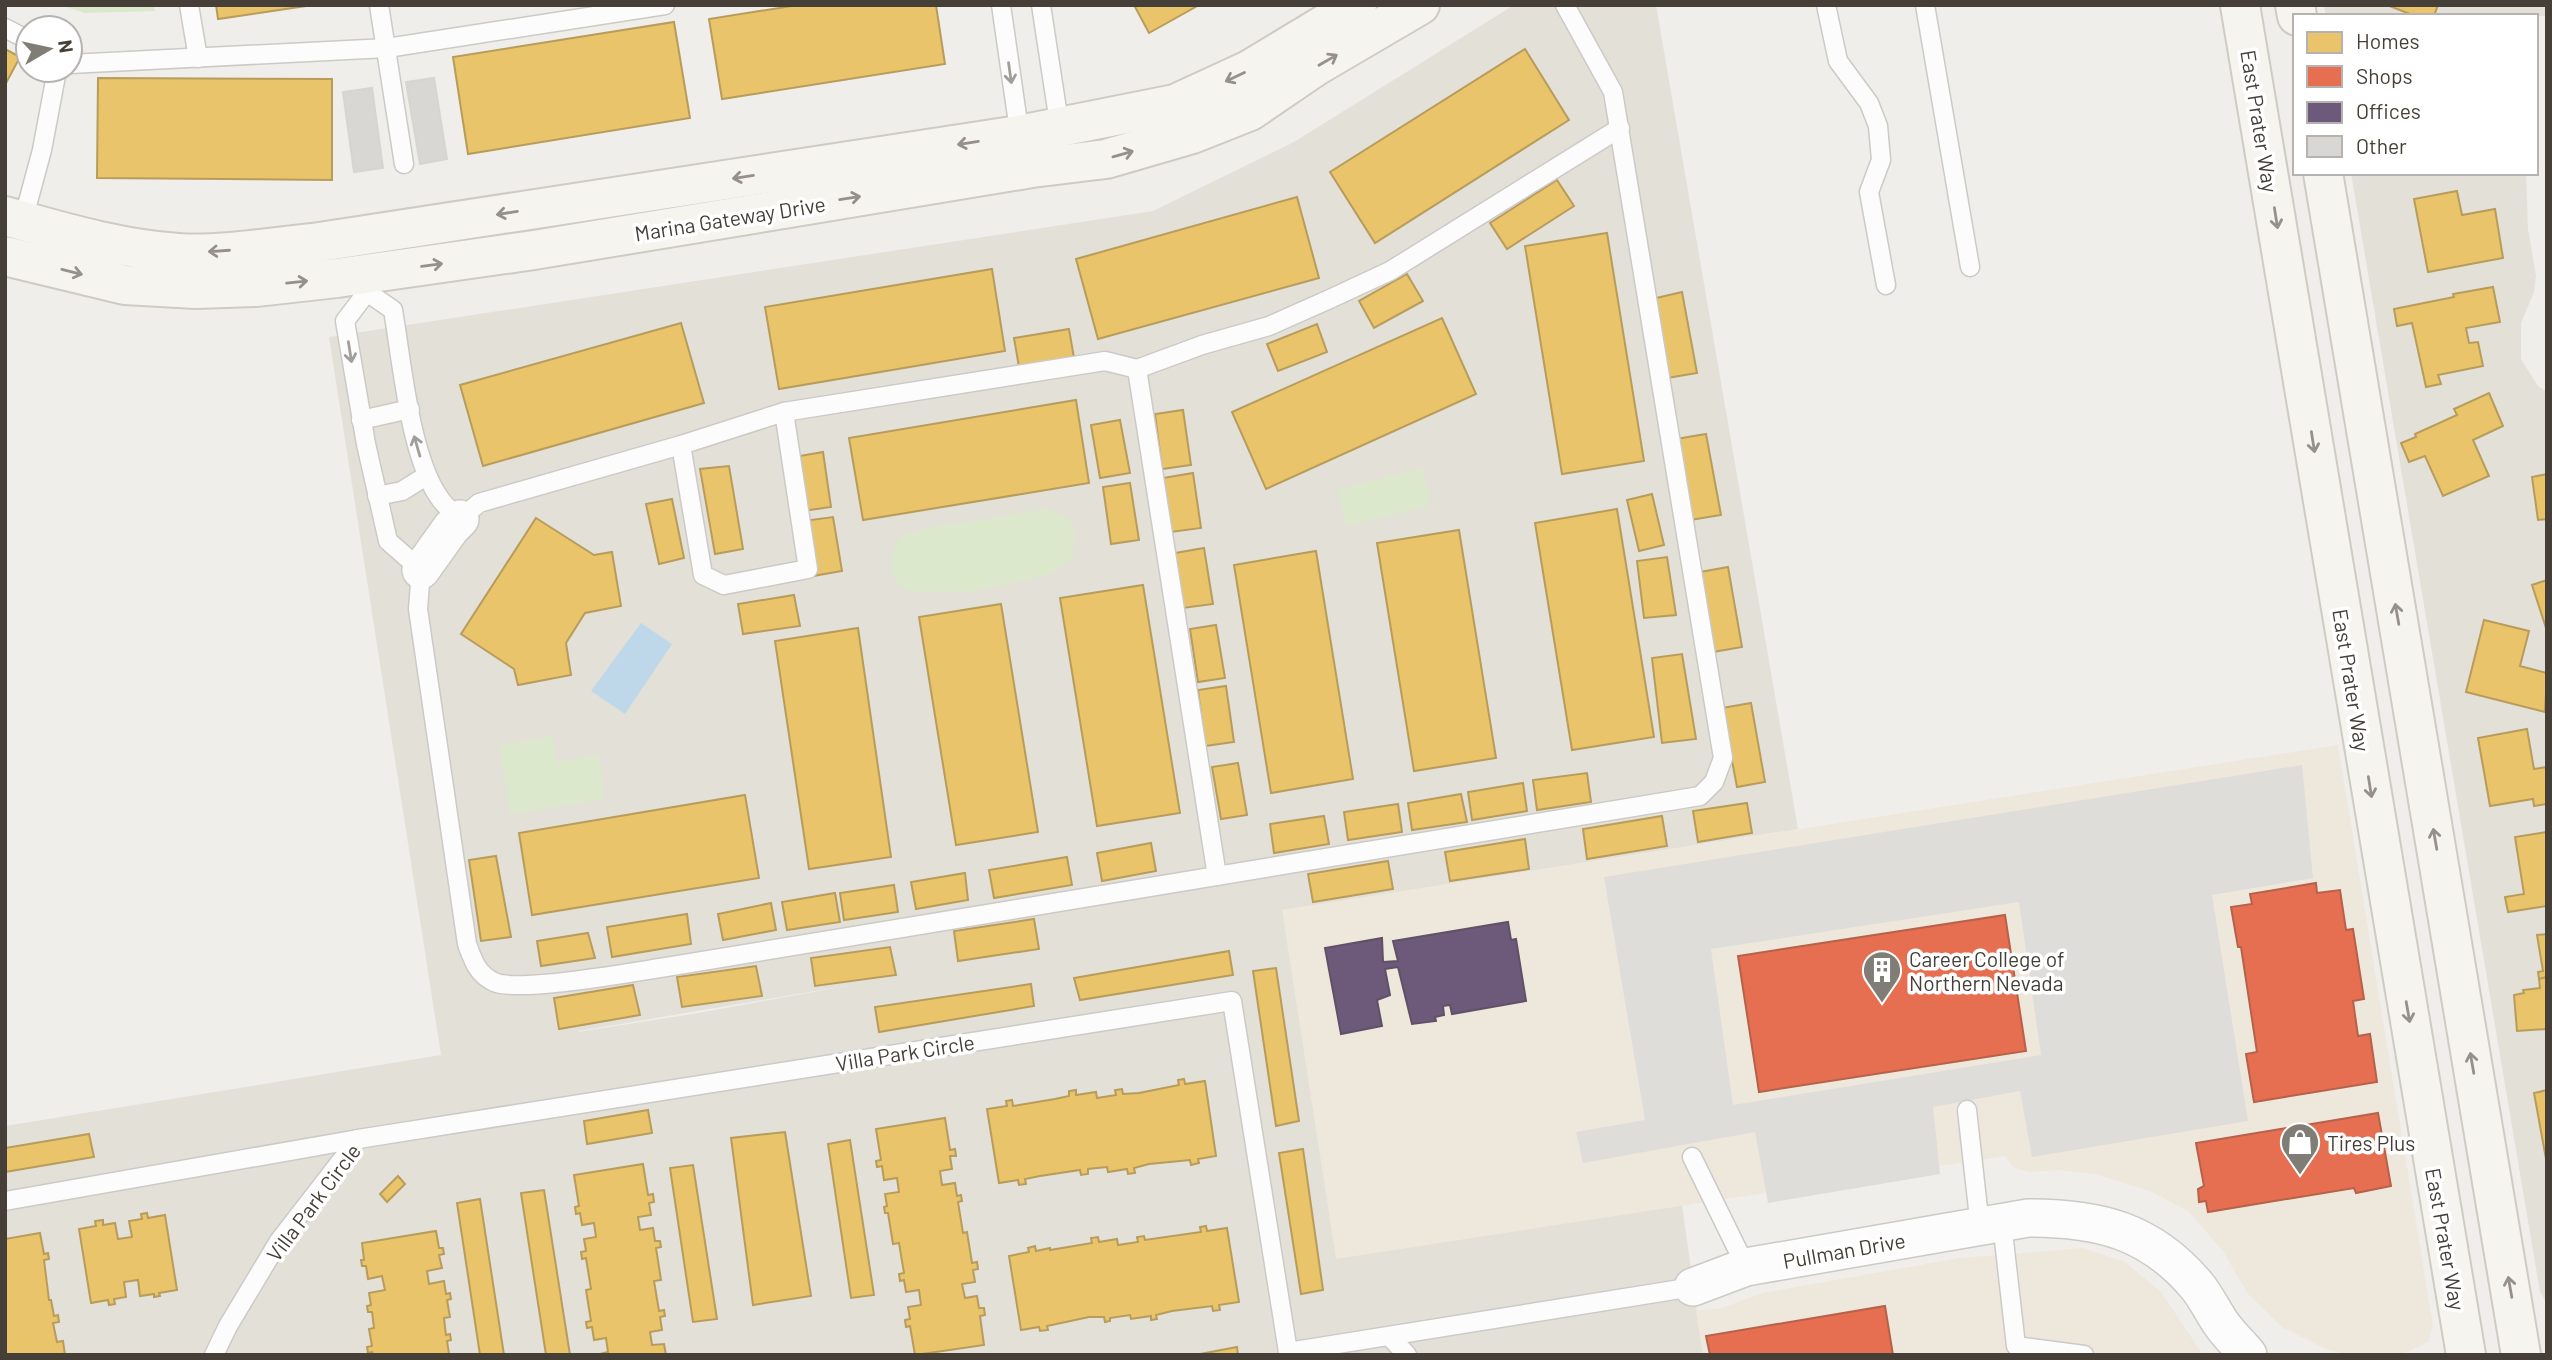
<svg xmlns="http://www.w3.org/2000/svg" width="2552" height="1360" viewBox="0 0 2552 1360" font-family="Barlow,sans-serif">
  <rect width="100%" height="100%" fill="#efeeea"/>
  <g fill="#e3e0d8" fill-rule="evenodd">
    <path d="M1514,5H1656L1798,829L1283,910L1682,1205L1703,1355H5V1126L441,1055L329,337L1153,211L1294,142ZM857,984L698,1013L578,1032L579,1031Z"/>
    <path d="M2324,5H2547V16H2326Z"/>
    <path d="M2351,173H2526L2528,229L2536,276L2534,292L2521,323V359L2538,386L2547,392V1303L2540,1292Z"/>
  </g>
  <g fill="#eee7db">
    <path d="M2338,745L2433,1326L2428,1342L2407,1352L2390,1355H2350L2326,1349L2282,1327L2248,1294L2223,1251L2188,1211L2152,1192L2096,1174L2058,1170L2029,1172L2013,1167L2005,1156L1336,1259L1282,910Z"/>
    <path d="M2083,1248L2125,1262L2161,1292L2203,1355H1703L1696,1311L1722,1308L1763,1293L1960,1258Z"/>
  </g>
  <g fill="#dce8cc">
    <path d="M60,5H154L155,11L85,13Z"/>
    <path d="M1422,468L1431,505L1347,526L1337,490Z"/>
    <path d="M1046,509L1069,518L1075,536L1072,559L1048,575L974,591L915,593L899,585L890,568L894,549L900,536L935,527Z"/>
    <path d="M552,736L556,762L598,755L605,799L510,814L499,746Z"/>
  </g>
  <path fill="#dfddda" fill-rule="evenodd" d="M2302,765L2313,878L2212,895L2248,1121L2032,1157L2020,1091L1933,1107L1940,1174L1768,1203L1755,1132L1583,1163L1576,1132L1645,1120L1604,877ZM2019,902L2041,1055L1733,1105L1711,949Z"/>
  <path fill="#bed8ea" d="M641,623L672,644L625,714L591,691Z"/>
  <g fill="#e9c46a" stroke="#b89c5b" stroke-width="2">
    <path d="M216,5H313L218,19Z"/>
    <path d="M798,5H936L945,64L722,99L709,19Z"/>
    <path d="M1134,5H1199L1149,33Z"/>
    <path d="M2387,5H2438L2434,16H2415Z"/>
    <path d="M674,22L690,118L468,154L453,57Z"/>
    <path d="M5,49L20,57L5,85Z"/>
    <path d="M1525,49L1569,120L1375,243L1330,172Z"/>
    <path d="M98,78L332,79V180L97,178Z"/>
    <path d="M1557,180L1574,206L1507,249L1490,223Z"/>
    <path d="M2457,191L2462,215L2495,209L2503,258L2428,272L2414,199Z"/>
    <path d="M1297,197L1319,278L1098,339L1076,259Z"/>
    <path d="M1607,233L1644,461L1562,474L1525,246Z"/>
    <path d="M992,269L1005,351L779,389L765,307Z"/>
    <path d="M1407,274L1423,301L1374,328L1359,301Z"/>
    <path d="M2493,287L2500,322L2466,328L2469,343L2478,342L2483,366L2438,375L2441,384L2426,387L2412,323L2397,326L2394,309L2454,297L2453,294Z"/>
    <path d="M1682,292L1697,373L1667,378L1652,299Z"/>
    <path d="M1442,318L1476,394L1266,489L1232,412Z"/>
    <path d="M681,323L704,403L483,466L460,385Z"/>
    <path d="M1317,324L1327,352L1278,371L1267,344Z"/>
    <path d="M1069,329L1074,358L1019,367L1014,338Z"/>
    <path d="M2489,393L2503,426L2473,440L2489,476L2443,496L2425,456L2409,462L2401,443L2416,437L2415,434L2457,415L2454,409Z"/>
    <path d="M1076,400L1089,483L863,520L849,438Z"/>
    <path d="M1183,410L1191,465L1162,469L1155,414Z"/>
    <path d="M1120,420L1130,473L1100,478L1091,425Z"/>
    <path d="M1706,434L1721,515L1690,520L1676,439Z"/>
    <path d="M823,452L831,507L802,511L794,457Z"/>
    <path d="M729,466L743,549L715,554L700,469Z"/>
    <path d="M1193,473L1201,528L1171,532L1163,478Z"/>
    <path d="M2547,474V519L2538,520L2532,477Z"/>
    <path d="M1130,483L1139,540L1111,544L1103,487Z"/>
    <path d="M1652,494L1664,545L1639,551L1627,500Z"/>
    <path d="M672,499L684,558L659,564L646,504Z"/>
    <path d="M1617,509L1654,737L1572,750L1535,523Z"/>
    <path d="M833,517L842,571L813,576L803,521Z"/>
    <path d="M536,518L594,555L612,552L621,606L585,613L566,643L571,675L518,685L514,669L461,634Z"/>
    <path d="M1459,530L1496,758L1414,771L1377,543Z"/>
    <path d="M1204,548L1213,604L1183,608L1175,553Z"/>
    <path d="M1316,551L1353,779L1271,793L1234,565Z"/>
    <path d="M1667,557L1676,615L1644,618L1637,561Z"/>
    <path d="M1728,567L1742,647L1713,652L1700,572Z"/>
    <path d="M2547,580V631L2532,585Z"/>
    <path d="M1143,585L1180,813L1097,826L1060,598Z"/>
    <path d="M794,595L800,626L743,634L738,604Z"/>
    <path d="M1001,604L1038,832L956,845L919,617Z"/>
    <path d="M2484,620L2529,631L2520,666L2547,673L2545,712L2466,692Z"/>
    <path d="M1216,625L1225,678L1198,682L1190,629Z"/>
    <path d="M858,628L891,857L809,869L775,641Z"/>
    <path d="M1682,654L1696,739L1662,743L1652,658Z"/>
    <path d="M1226,686L1234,742L1205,746L1198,690Z"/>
    <path d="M1751,703L1765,782L1737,787L1722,708Z"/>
    <path d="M2527,729L2534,769L2547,767V804L2534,806L2533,799L2490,806L2478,738Z"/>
    <path d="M1238,763L1247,815L1221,819L1212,767Z"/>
    <path d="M1587,773L1591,802L1537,810L1533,780Z"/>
    <path d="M1523,783L1527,811L1472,820L1468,792Z"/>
    <path d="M1461,794L1467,822L1412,830L1408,803Z"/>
    <path d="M745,795L759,878L532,915L519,833Z"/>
    <path d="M1747,803L1752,833L1698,842L1693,811Z"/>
    <path d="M1398,804L1402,832L1348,840L1344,812Z"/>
    <path d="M1324,816L1329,844L1274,853L1270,824Z"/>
    <path d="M1662,816L1667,846L1587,859L1583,829Z"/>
    <path d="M2547,832V906L2508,912L2505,897L2524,894L2515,837Z"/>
    <path d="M1525,839L1529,869L1450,881L1445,852Z"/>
    <path d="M1151,843L1156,871L1102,881L1097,853Z"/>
    <path d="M496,856L511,937L481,941L469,860Z"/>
    <path d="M1067,857L1072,885L994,898L989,870Z"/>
    <path d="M1388,861L1393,889L1313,902L1308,874Z"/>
    <path d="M965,873L968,900L916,909L911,882Z"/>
    <path d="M894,885L898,912L844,920L840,893Z"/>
    <path d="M835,893L840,922L787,930L782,902Z"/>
    <path d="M771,903L776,930L723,940L718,914Z"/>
    <path d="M687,914L691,944L612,957L607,927Z"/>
    <path d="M1034,919L1039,949L958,961L954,931Z"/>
    <path d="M588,933L595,958L541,966L537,941Z"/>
    <path d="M2547,934V977L2539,979L2538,972L2543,971L2537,935Z"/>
    <path d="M890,947L896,975L815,986L811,958Z"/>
    <path d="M1229,951L1233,975L1080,1000L1074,978Z"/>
    <path d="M756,966L762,996L682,1007L677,977Z"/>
    <path d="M1276,968L1299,1121L1276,1126L1253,971Z"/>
    <path d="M2547,977V1029L2517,1031L2514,995L2524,993L2523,990L2540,988L2539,979Z"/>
    <path d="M1031,984L1034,1006L879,1032L875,1007Z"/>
    <path d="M633,985L640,1015L559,1029L554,998Z"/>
    <path d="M1184,1079L1185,1084L1205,1081L1216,1156L1198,1159L1199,1163L1191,1165L1190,1160L1149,1164L1134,1168L1135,1173L1128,1174L1127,1169L1108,1172L1107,1167L1088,1169V1174L1081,1175L1080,1170L1040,1176L1025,1179L1026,1184L1019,1185L1018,1180L999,1183L987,1109L1007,1106L1006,1101L1012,1100L1013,1106L1055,1099L1069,1096V1091L1076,1090V1095L1096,1092L1097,1098L1116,1095L1115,1090L1122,1089L1123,1094L1139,1093L1179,1085L1178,1080Z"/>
    <path d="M2547,1090V1159H2546L2534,1093Z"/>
    <path d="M648,1110L652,1133L587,1144L584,1121Z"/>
    <path d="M945,1118L950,1150L955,1149L956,1156H950L952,1169L940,1171L942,1185L955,1183L957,1196L961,1195L962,1201L958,1202L963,1233L967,1232L972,1263L977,1262L978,1269L973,1270L975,1282L962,1284L965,1298L977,1296L979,1308H984L985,1315L980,1316L984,1345L915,1355L910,1326L906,1327L905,1320L910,1319L908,1307L921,1305L919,1290L906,1292L904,1280L900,1281L899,1274L904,1273L899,1243L893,1244L888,1213H885L884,1207L887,1206L885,1194L899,1192L897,1178L884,1180L882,1166L877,1167L876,1161L881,1160L876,1129Z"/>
    <path d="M785,1132L811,1296L753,1305L731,1138Z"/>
    <path d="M89,1134L94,1157L5,1172V1148Z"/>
    <path d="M850,1140L874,1295L851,1298L828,1144Z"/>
    <path d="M1303,1149L1323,1290L1301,1294L1279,1153Z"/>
    <path d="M643,1164L648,1195L653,1194L654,1202L649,1203L651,1215L638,1217L640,1230L653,1228L655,1241H660L661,1247L656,1248L661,1280L654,1281L659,1311L664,1310L665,1316L660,1317L662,1330L650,1332L652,1345L664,1344L666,1355H596L608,1352L606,1338L594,1340L592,1327L587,1328L586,1322L591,1321L586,1290L591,1289L586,1258L582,1259L581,1252L586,1251L584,1239L596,1237L594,1223L582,1225L580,1213L576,1214L575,1207L579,1206L574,1175Z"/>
    <path d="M693,1165L717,1319L693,1322L670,1168Z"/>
    <path d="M398,1176L405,1184L387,1202L380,1194Z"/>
    <path d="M544,1190L570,1355H546L521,1193Z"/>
    <path d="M480,1199L504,1355H480L457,1203Z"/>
    <path d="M147,1213L148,1218L165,1215L177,1290L159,1293L160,1296L154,1297V1294L140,1296L138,1280L124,1282L126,1297L114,1299L115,1304L109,1305L108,1300L91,1303L79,1229L96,1226L95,1221L103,1220V1225L115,1223L118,1239L132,1237L129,1221L142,1219L141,1214Z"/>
    <path d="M1206,1226L1207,1231L1227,1228L1239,1302L1219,1305L1220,1310L1213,1311L1212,1306L1172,1311L1156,1315L1157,1319L1151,1320V1316L1131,1319L1130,1315L1110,1318V1321L1105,1322L1104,1317H1089L1047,1326L1048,1330L1040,1331L1039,1327L1021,1330L1009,1256L1029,1252L1028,1248L1035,1246L1036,1251L1050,1248V1250L1092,1243L1091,1238L1098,1237L1099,1242L1117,1239L1118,1245L1138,1242L1137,1237L1144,1236L1145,1240L1201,1232L1200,1227Z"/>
    <path d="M436,1231L439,1248H443L444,1254L439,1255L442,1268L427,1271L429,1284L444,1281L446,1294L450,1293L451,1299L447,1300L450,1317L444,1318L446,1335L450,1334L451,1340L447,1341L449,1354L373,1355L372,1352L368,1353L367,1347L372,1346L369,1329L374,1328L372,1312H368L367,1306L371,1305L369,1293L385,1290L382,1276L368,1279L366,1266H362L361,1260H364L362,1243Z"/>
    <path d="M40,1233L44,1254L48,1253L49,1259L44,1260L49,1300H51L54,1316L58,1315L59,1322L53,1323L57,1342L63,1341L65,1355H5V1239Z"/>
    <path d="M1237,1347L1238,1355H1195Z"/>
  </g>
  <g fill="#e76f51" stroke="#b66149" stroke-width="2">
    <path d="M2316,883L2317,893L2340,890L2346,930L2353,929L2364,999L2353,1001L2358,1036L2370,1034L2377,1082L2254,1102L2246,1054L2257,1052L2241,947H2238L2231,907L2252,904L2250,894Z"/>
    <path d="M2005,915L2026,1051L1759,1092L1738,956Z"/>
    <path d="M2378,1113L2391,1186L2356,1193L2354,1188L2208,1212L2206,1201L2199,1202L2198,1189L2204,1186L2196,1143Z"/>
    <path d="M1885,1306L1893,1355H1710L1706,1336Z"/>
  </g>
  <path fill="#6d597a" stroke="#615166" stroke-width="2" d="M1508,922L1511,940L1516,939L1526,1001L1452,1014L1450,1005L1443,1006L1444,1015L1435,1017L1436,1021L1412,1024L1398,967L1385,969L1390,995L1377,1000L1382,1026L1341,1034L1325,948L1382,938L1383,962L1398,961L1393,941Z"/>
  <g fill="#d9d7d3" stroke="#d7d5d0" stroke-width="2">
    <path d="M434,78L447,159L420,164L406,82Z"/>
    <path d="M372,88L383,168L354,172L343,92Z"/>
  </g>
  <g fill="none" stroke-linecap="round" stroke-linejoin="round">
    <g stroke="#cccac6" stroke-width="21">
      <g id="lane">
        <path d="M189,5L198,58"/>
        <path d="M379,5L404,164"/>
        <path d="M1001,5L1020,137"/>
        <path d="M1041,5L1060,129"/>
        <path d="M1826,5L1838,61L1869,103L1878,126L1881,160L1869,192L1886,285"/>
        <path d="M1925,5L1970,267"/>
        <path d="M5,28L28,40"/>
        <path d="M70,64L387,48L665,5"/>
        <path d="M22,224L42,150L57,70"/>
        <path d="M364,270L367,292L345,321L366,444L388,541L421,570L418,609L467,944C473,960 477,974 494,982C518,993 633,972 666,967L1700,796L1714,782L1723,758L1613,92L1565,5"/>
        <path d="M367,292L393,310C402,362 410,459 441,500C446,507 454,513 460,519L479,503L681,445L784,412L1105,361L1137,369L1202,345L1269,326L1332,298L1390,271L1620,128"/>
        <path d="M1137,369L1217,876"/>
        <path d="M361,420L410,409"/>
        <path d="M681,445L703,575L724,585L808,569L784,412"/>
        <path d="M377,496L402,491L426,476"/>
        <path d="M1967,1110L1980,1227"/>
        <path d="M1692,1157L1746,1267"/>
        <path d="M5,1201L358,1139"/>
        <path d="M2002,1223L2016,1346L2084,1355"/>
        <path d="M1390,1337L1407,1355"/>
        <path d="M214,1355L228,1326L279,1241L358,1139L1232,1001L1288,1352L1693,1287"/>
      </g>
    </g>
    <g stroke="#cccac6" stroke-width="40">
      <g id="street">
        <path d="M421,570L451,528L460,519"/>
        <path d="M1693,1287L1746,1267L2028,1218C2098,1218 2150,1230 2197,1286C2206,1297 2212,1310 2220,1322C2228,1334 2239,1344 2248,1355"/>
      </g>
    </g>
    <g stroke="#cecbc2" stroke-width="42">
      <g id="secondary">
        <path d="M2240,5L2466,1355"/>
        <path d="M2295,5L2297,16"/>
        <path d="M2323,173L2521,1355"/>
        <path d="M5,216C63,232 119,249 178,253C218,256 272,247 313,243L1019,135L1175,104L1249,70L1357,5"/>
        <path d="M5,256L125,285L196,289L256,287L337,278L534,250L1032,168L1106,159L1192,134L1250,111L1316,66L1420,5"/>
      </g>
    </g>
    <use href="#lane" stroke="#fdfcfc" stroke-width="18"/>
    <use href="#street" stroke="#fdfcfc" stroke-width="37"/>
    <use href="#secondary" stroke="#f6f4ef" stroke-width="38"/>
  </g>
  <defs><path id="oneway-shaft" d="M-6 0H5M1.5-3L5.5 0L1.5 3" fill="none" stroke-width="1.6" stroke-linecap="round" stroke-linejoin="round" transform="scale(1.75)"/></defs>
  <g stroke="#95908a">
    <use href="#oneway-shaft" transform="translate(1328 60) rotate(-30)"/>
    <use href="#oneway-shaft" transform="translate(1235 77) rotate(155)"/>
    <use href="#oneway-shaft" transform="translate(968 143) rotate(171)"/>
    <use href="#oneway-shaft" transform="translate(1123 154) rotate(-16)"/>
    <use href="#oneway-shaft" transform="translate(743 177) rotate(171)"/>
    <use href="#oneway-shaft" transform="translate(850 198) rotate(-9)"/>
    <use href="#oneway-shaft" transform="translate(507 213) rotate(171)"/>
    <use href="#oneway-shaft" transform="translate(2276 218) rotate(81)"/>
    <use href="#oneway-shaft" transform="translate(219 251) rotate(176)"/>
    <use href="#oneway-shaft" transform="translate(432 265) rotate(-8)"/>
    <use href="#oneway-shaft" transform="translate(72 272) rotate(14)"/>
    <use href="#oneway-shaft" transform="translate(297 282) rotate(-6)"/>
    <use href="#oneway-shaft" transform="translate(2313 442) rotate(81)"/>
    <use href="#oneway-shaft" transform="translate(2397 614) rotate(-100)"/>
    <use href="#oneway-shaft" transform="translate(2370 787) rotate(81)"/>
    <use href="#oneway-shaft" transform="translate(2435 839) rotate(-100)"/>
    <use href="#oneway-shaft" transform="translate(2408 1012) rotate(80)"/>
    <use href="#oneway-shaft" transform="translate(2472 1063) rotate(-100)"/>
    <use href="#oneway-shaft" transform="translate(2510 1287) rotate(-100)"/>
  </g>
  <g stroke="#a19e9a">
    <use href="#oneway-shaft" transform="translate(1010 73) rotate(82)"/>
    <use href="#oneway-shaft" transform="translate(350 352) rotate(81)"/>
    <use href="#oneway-shaft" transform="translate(417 446) rotate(-106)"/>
  </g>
  <defs>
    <g id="building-pin" transform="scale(2.0125)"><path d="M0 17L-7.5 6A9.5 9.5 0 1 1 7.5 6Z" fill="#807c76" stroke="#fff"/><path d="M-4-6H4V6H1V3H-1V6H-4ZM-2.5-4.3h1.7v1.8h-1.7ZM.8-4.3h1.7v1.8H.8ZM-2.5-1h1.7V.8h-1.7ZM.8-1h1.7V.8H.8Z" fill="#fff"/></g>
    <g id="shop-pin" transform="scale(2.0125)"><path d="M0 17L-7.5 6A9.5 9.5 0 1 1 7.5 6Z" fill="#807c76" stroke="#fff"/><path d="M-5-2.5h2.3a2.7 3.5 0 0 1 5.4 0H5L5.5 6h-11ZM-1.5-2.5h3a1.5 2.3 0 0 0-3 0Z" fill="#fff"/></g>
  </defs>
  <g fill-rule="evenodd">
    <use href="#building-pin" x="1882" y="970"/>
    <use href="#shop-pin" x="2300" y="1142"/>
  </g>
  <g text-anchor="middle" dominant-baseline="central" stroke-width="7" stroke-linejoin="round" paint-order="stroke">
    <g font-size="21" fill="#453f37" stroke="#fff">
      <text transform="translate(2260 121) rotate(81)">East Prater Way</text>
      <text transform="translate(730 218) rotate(-9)">Marina Gateway Drive</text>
      <text transform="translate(2352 680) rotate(81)">East Prater Way</text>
      <text transform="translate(905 1052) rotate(-9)">Villa Park Circle</text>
      <text transform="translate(313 1202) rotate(-53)">Villa Park Circle</text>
      <text transform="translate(2446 1239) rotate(80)">East Prater Way</text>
      <text transform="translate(1844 1250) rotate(-10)">Pullman Drive</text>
    </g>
    <g font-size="21" fill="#453f37" stroke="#fff" text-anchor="start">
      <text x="1909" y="958">Career College of<tspan x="1909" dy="24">Northern Nevada</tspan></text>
      <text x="2327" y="1142">Tires Plus</text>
    </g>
  </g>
  <rect width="2552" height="1360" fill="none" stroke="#453f37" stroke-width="14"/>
  <rect x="2293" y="14" width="245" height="161" fill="#ffffff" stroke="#b5b2af" stroke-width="2"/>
  <rect x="2307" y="32" width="35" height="21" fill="#e9c46a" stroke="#b5b2af" stroke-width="2"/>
  <text x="2356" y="49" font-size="21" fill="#453f37">Homes</text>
  <rect x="2307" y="66" width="35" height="21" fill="#e76f51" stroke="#b5b2af" stroke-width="2"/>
  <text x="2356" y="84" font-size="21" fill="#453f37">Shops</text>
  <rect x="2307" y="102" width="35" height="21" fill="#6d597a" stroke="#b5b2af" stroke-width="2"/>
  <text x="2356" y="119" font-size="21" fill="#453f37">Offices</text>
  <rect x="2307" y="136" width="35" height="21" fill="#d9d7d3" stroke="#b5b2af" stroke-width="2"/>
  <text x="2356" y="154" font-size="21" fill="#453f37">Other</text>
  <g transform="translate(49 49) rotate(81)"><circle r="33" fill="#ffffff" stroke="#b5b2af" stroke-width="2"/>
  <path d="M0-5L12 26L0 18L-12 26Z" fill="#807c76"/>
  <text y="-10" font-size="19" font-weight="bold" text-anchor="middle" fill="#453f37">N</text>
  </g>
</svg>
